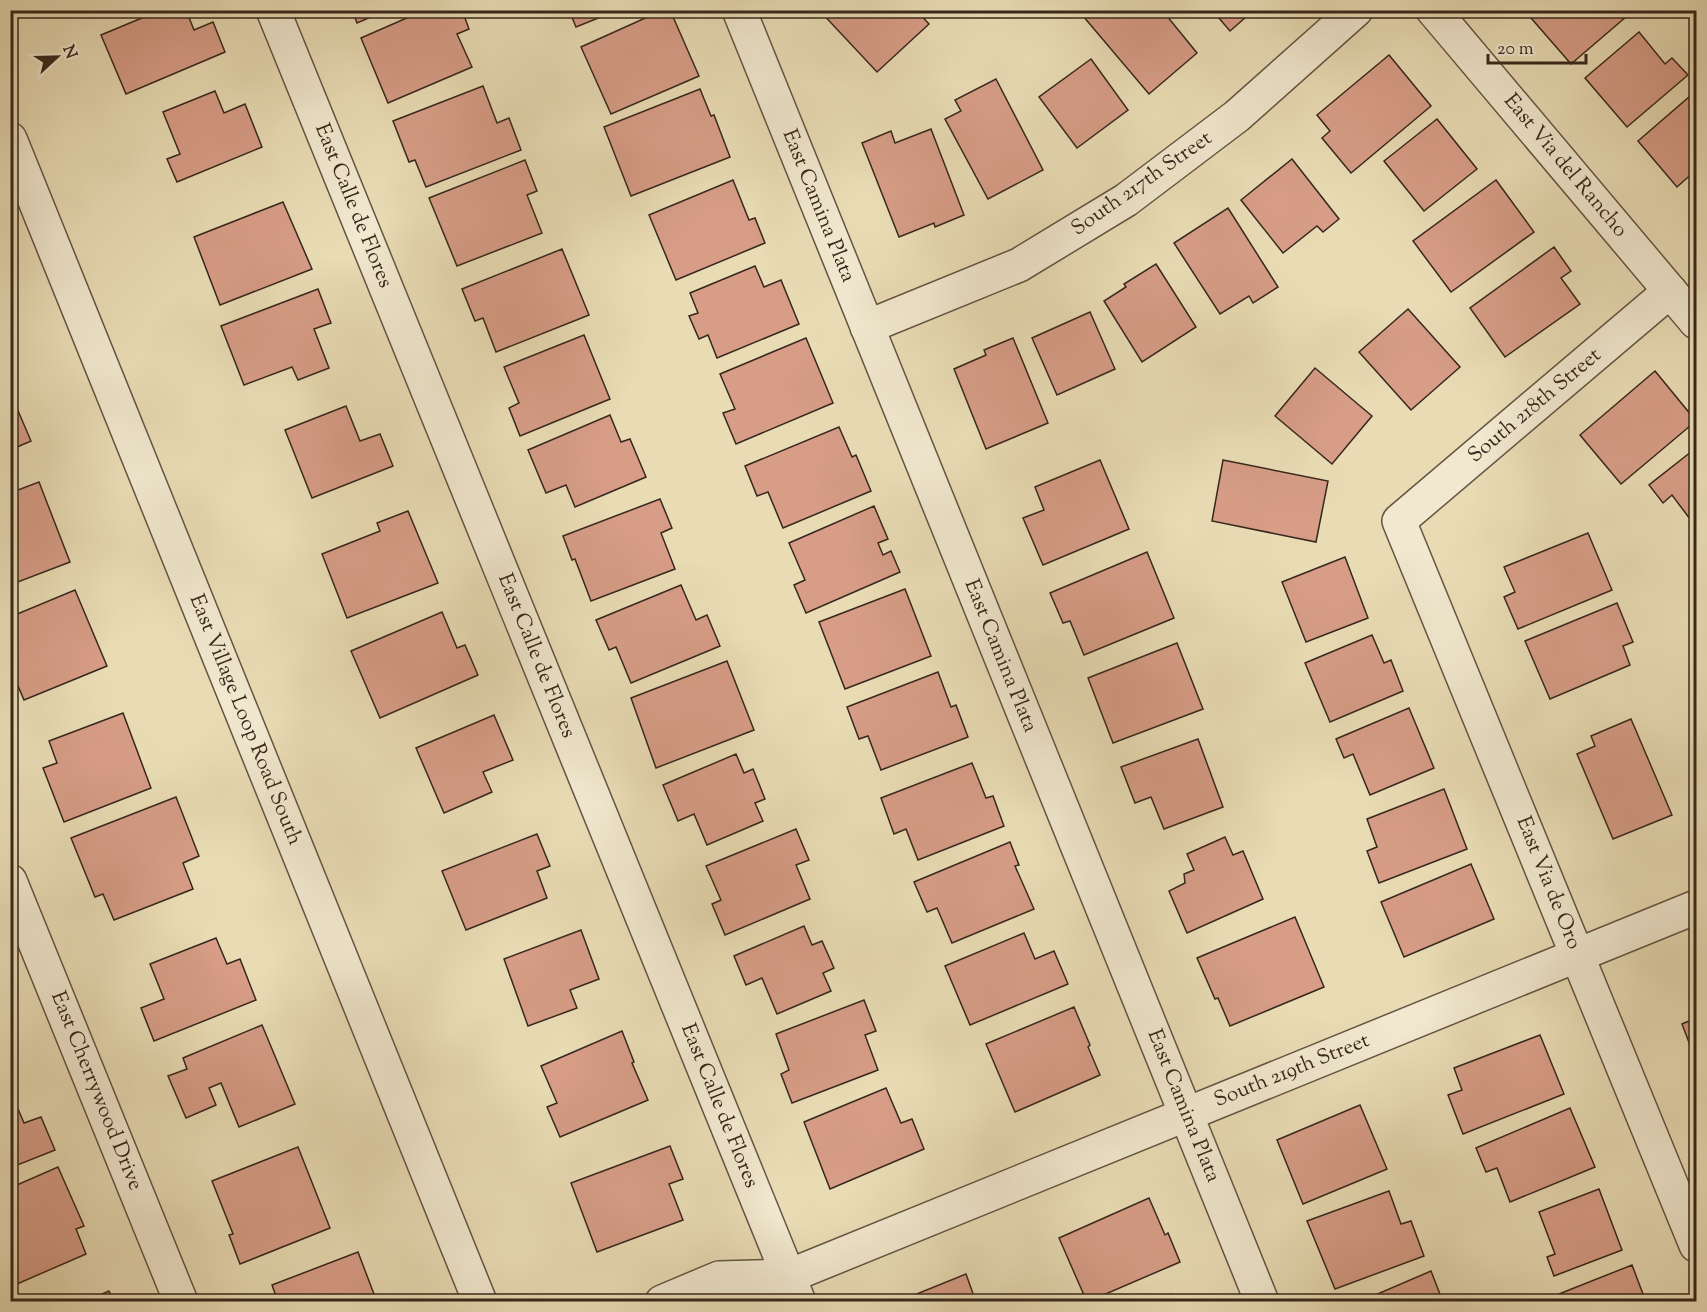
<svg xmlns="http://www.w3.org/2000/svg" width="1707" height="1312" viewBox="0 0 1707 1312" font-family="'Sorts Mill Goudy',serif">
  <rect width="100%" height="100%" fill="#e9dcb5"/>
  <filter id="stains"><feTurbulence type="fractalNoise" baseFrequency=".00333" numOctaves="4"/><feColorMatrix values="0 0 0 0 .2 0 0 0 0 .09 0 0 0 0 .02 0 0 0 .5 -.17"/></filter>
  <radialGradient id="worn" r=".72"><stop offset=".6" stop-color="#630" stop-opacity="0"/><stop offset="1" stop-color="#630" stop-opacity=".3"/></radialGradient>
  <g fill="#d79d87" stroke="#37271c" stroke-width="1.5">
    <path d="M147,10H186L194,30L213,22L225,52L126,94L101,35L149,15Z"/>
    <path d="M352,10H387L357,23Z"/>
    <path d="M425,10H462L469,29L457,34L472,67L388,103L361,38Z"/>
    <path d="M569,10H618L576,27Z"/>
    <path d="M663,10H670L699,76L611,114L581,47Z"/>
    <path d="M819,10H916L929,24L877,72Z"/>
    <path d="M1089,10H1162L1197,53L1149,94L1083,16Z"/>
    <path d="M1212,10H1254L1230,31Z"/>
    <path d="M1539,10H1634L1571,64L1531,18Z"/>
    <path d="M1639,32L1665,64L1672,58L1688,75L1627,127L1585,78Z"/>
    <path d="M1389,55L1431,106L1351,173L1322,138L1330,131L1317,115Z"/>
    <path d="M1091,59L1128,110L1077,148L1039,97Z"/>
    <path d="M996,79L1043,170L988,199L945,119L961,111L955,100Z"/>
    <path d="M483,86L497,123L509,118L521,150L426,187L415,160L409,162L393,121Z"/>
    <path d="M700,89L711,116L714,115L730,157L631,196L604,127Z"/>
    <path d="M215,91L224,113L245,104L262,147L177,182L167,159L180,154L163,112Z"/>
    <path d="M1696,91V170L1677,187L1638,141Z"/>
    <path d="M1437,119L1477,169L1424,211L1384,161Z"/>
    <path d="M931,129L964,215L935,227L934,223L899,237L862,143L891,131L895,143Z"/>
    <path d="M1292,159L1339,219L1323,232L1317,226L1283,253L1241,200Z"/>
    <path d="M525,160L537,191L527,195L542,233L457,266L429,198Z"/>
    <path d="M733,180L749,220L755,218L765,243L676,280L649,215Z"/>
    <path d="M1496,180L1534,232L1451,292L1413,241Z"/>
    <path d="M283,202L312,269L220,305L194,237Z"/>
    <path d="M1228,208L1278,287L1253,303L1249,296L1220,314L1174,243Z"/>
    <path d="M1554,247L1571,271L1561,278L1580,304L1505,357L1470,308Z"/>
    <path d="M562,249L589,315L496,352L483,318L475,321L462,289Z"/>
    <path d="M1156,264L1196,327L1142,362L1104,301L1126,287L1124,284Z"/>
    <path d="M755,266L764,287L781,280L799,324L717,358L708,335L699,339L689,316L698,313L690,293Z"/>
    <path d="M318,289L331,323L314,329L329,368L298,380L292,367L244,385L221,326Z"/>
    <path d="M1408,309L1460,367L1411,410L1359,352Z"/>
    <path d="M1090,312L1115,369L1057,395L1032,338Z"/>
    <path d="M584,335L610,399L520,436L509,408L519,403L504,367Z"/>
    <path d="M806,338L833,403L736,444L723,413L735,409L720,374Z"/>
    <path d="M1013,338L1048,423L986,449L954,369L986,355L984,350Z"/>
    <path d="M1315,368L1372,416L1332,464L1275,416Z"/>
    <path d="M1655,371L1696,421L1621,484L1580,435Z"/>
    <path d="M10,392L31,441L10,450Z"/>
    <path d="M346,406L360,441L380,434L393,466L312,498L285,430Z"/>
    <path d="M610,415L621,442L630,439L646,477L575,507L566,485L546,493L528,450Z"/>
    <path d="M839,427L852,457L856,455L871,491L783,528L768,492L757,496L745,466Z"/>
    <path d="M1696,448V527L1672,495L1663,503L1649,485Z"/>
    <path d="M1100,460L1129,529L1043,565L1023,518L1044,510L1035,487Z"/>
    <path d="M1223,460L1328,481L1316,542L1212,521Z"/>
    <path d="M39,482L70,562L10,585V493Z"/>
    <path d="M660,499L672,528L661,533L675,569L591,601L575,559L572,560L563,536Z"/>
    <path d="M874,506L888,539L878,543L883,555L891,551L900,572L806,613L794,585L805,580L789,543Z"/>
    <path d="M408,511L438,583L347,618L322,554L380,531L377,523Z"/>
    <path d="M1588,533L1612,590L1518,629L1504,597L1515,592L1504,567Z"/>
    <path d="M1147,552L1174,618L1084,655L1070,621L1063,623L1050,593Z"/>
    <path d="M1345,557L1368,618L1306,642L1282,582Z"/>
    <path d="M681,585L696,620L707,615L720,646L631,683L616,647L609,650L596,620Z"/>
    <path d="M905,589L931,656L845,689L819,622Z"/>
    <path d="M75,590L107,666L24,700L10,667V617Z"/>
    <path d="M1617,603L1633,642L1623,646L1630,665L1550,699L1525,641Z"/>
    <path d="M442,612L457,648L465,645L478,675L380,718L351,651Z"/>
    <path d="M1372,635L1384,663L1391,660L1403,691L1330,722L1305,663Z"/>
    <path d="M1177,643L1203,709L1113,743L1088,678Z"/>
    <path d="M727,661L754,730L656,768L631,698Z"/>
    <path d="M938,672L951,707L956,705L968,737L881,770L868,736L859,739L847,707Z"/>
    <path d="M1409,708L1434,768L1370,795L1353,754L1344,758L1336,739Z"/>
    <path d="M123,713L151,788L64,822L43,768L57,763L49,741Z"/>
    <path d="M494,715L513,760L483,772L492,792L444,813L416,748Z"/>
    <path d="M1631,719L1672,815L1613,839L1577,754L1595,746L1591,736Z"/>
    <path d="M1198,739L1223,807L1164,829L1151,797L1135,803L1121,767Z"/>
    <path d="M736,754L744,773L753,769L765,799L755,803L763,821L707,845L694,814L678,821L663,785Z"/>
    <path d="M972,763L986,798L993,796L1004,826L918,860L906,829L894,834L881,798Z"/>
    <path d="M1444,789L1467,849L1379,883L1367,851L1377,847L1367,819Z"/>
    <path d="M176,797L199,856L183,863L193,889L114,920L103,894L95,897L71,838Z"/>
    <path d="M796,829L809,860L796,865L810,899L725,935L712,904L721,900L706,866Z"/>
    <path d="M537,834L550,866L537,871L547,898L466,930L442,871Z"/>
    <path d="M1225,837L1233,855L1243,851L1263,899L1187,933L1169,891L1185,883L1184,874L1194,870L1187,854Z"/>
    <path d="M1010,842L1019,865L1015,866L1034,909L952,943L937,908L927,912L914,882Z"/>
    <path d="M1471,864L1494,919L1404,957L1381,902Z"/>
    <path d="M1295,917L1324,987L1230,1026L1218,998L1215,999L1197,958Z"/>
    <path d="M804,926L812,945L822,941L834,968L823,973L831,991L777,1014L762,978L746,985L734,956Z"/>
    <path d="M581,930L599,979L570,990L577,1008L528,1026L504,959Z"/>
    <path d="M1024,933L1035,959L1054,951L1068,984L970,1025L945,966Z"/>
    <path d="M216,938L227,964L240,959L256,1000L154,1041L141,1008L164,999L150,964Z"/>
    <path d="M864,1000L876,1031L865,1035L878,1070L792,1103L781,1074L789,1070L776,1034Z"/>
    <path d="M1074,1007L1090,1045L1088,1047L1100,1075L1015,1112L986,1044Z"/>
    <path d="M1696,1018V1061L1682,1024Z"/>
    <path d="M262,1025L295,1104L239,1127L221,1083L209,1088L216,1105L186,1118L168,1076L187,1069L183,1058Z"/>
    <path d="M622,1031L634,1062L632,1063L648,1100L560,1137L547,1107L557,1103L541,1066Z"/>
    <path d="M1540,1035L1564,1094L1463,1134L1448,1095L1462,1090L1454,1068Z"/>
    <path d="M886,1088L901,1123L912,1119L924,1149L830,1189L804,1122Z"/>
    <path d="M10,1090L24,1123L41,1117L55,1150L10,1168Z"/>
    <path d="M1360,1105L1387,1169L1303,1204L1277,1140Z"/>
    <path d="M1570,1108L1595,1167L1510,1202L1497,1168L1486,1172L1476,1148Z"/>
    <path d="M670,1146L683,1179L669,1184L683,1220L597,1252L571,1183Z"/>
    <path d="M298,1147L330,1228L240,1264L229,1235L233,1234L212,1181Z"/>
    <path d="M58,1167L84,1226L76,1229L86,1254L10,1287V1188Z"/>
    <path d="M1599,1189L1622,1250L1554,1276L1547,1257L1555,1254L1539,1212Z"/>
    <path d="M1389,1191L1401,1224L1411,1221L1424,1256L1335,1289L1307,1221Z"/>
    <path d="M1149,1198L1165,1235L1168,1233L1180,1262L1087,1302L1059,1238Z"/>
    <path d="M358,1252L377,1302H278L272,1285Z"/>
    <path d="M1632,1265L1646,1302H1562L1559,1294Z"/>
    <path d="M1431,1271L1443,1302H1359Z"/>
    <path d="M966,1274L976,1302H897Z"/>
    <path d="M109,1291L114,1302H84Z"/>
    <path d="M1171,1294L1174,1302H1154Z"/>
  </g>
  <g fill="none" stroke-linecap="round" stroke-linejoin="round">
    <g stroke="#645442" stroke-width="36">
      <g id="minor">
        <path d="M273,10L799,1302"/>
        <path d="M739,10L1262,1302"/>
        <path d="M1433,10L1696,322"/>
        <path d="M1670,291L1399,521L1696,1245"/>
        <path d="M867,327L1019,265L1126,200L1237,116L1356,10"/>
        <path d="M10,881L181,1302"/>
        <path d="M662,1302L719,1278L789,1276"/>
        <path d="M760,1302L789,1276L1696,907"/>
      </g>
    </g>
    <g stroke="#645442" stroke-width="36">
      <path id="tertiary" d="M10,139L480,1302"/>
    </g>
    <use href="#minor" stroke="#f1e8cf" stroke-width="33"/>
    <use href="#tertiary" stroke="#f1e8cf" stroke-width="33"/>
  </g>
  <g text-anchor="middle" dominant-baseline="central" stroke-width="4.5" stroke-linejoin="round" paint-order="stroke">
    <g font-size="21" fill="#37271c" stroke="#f1e8cf">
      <text transform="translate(1565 166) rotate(50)">East Via del Rancho</text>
      <text transform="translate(1142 184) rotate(-35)">South 217th Street</text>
      <text transform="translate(353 206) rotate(68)">East Calle de Flores</text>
      <text transform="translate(818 206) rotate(68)">East Camina Plata</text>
      <text transform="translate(1535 406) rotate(-40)">South 218th Street</text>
      <text transform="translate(536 656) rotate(68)">East Calle de Flores</text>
      <text transform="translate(1000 656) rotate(68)">East Camina Plata</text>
      <text transform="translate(245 720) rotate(68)">East Village Loop Road South</text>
      <text transform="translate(1548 883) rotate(68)">East Via de Oro</text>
      <text transform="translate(1292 1071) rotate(-22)">South 219th Street</text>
      <text transform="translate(96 1091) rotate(68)">East Cherrywood Drive</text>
      <text transform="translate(719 1106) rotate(68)">East Calle de Flores</text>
      <text transform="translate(1183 1106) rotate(68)">East Camina Plata</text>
    </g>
  </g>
  <rect width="1707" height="1312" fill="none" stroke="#e9dcb5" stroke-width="36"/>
  <rect x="12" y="12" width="1683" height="1288" fill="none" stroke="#37271c" stroke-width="3"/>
  <rect x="18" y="18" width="1671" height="1276" fill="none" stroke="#37271c" stroke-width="1.5"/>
  <g transform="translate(57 57) rotate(68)" stroke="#f1e8cf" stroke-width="4.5" paint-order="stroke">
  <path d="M0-4.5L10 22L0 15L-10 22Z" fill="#37271c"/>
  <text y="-9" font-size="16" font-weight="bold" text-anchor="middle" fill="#37271c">N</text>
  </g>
  <path d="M1488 54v9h98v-9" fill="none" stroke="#37271c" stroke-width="3"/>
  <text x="1497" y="54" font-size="18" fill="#37271c" stroke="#f1e8cf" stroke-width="4.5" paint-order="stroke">20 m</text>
  <rect width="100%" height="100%" filter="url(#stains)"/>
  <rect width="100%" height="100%" fill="url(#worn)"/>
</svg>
